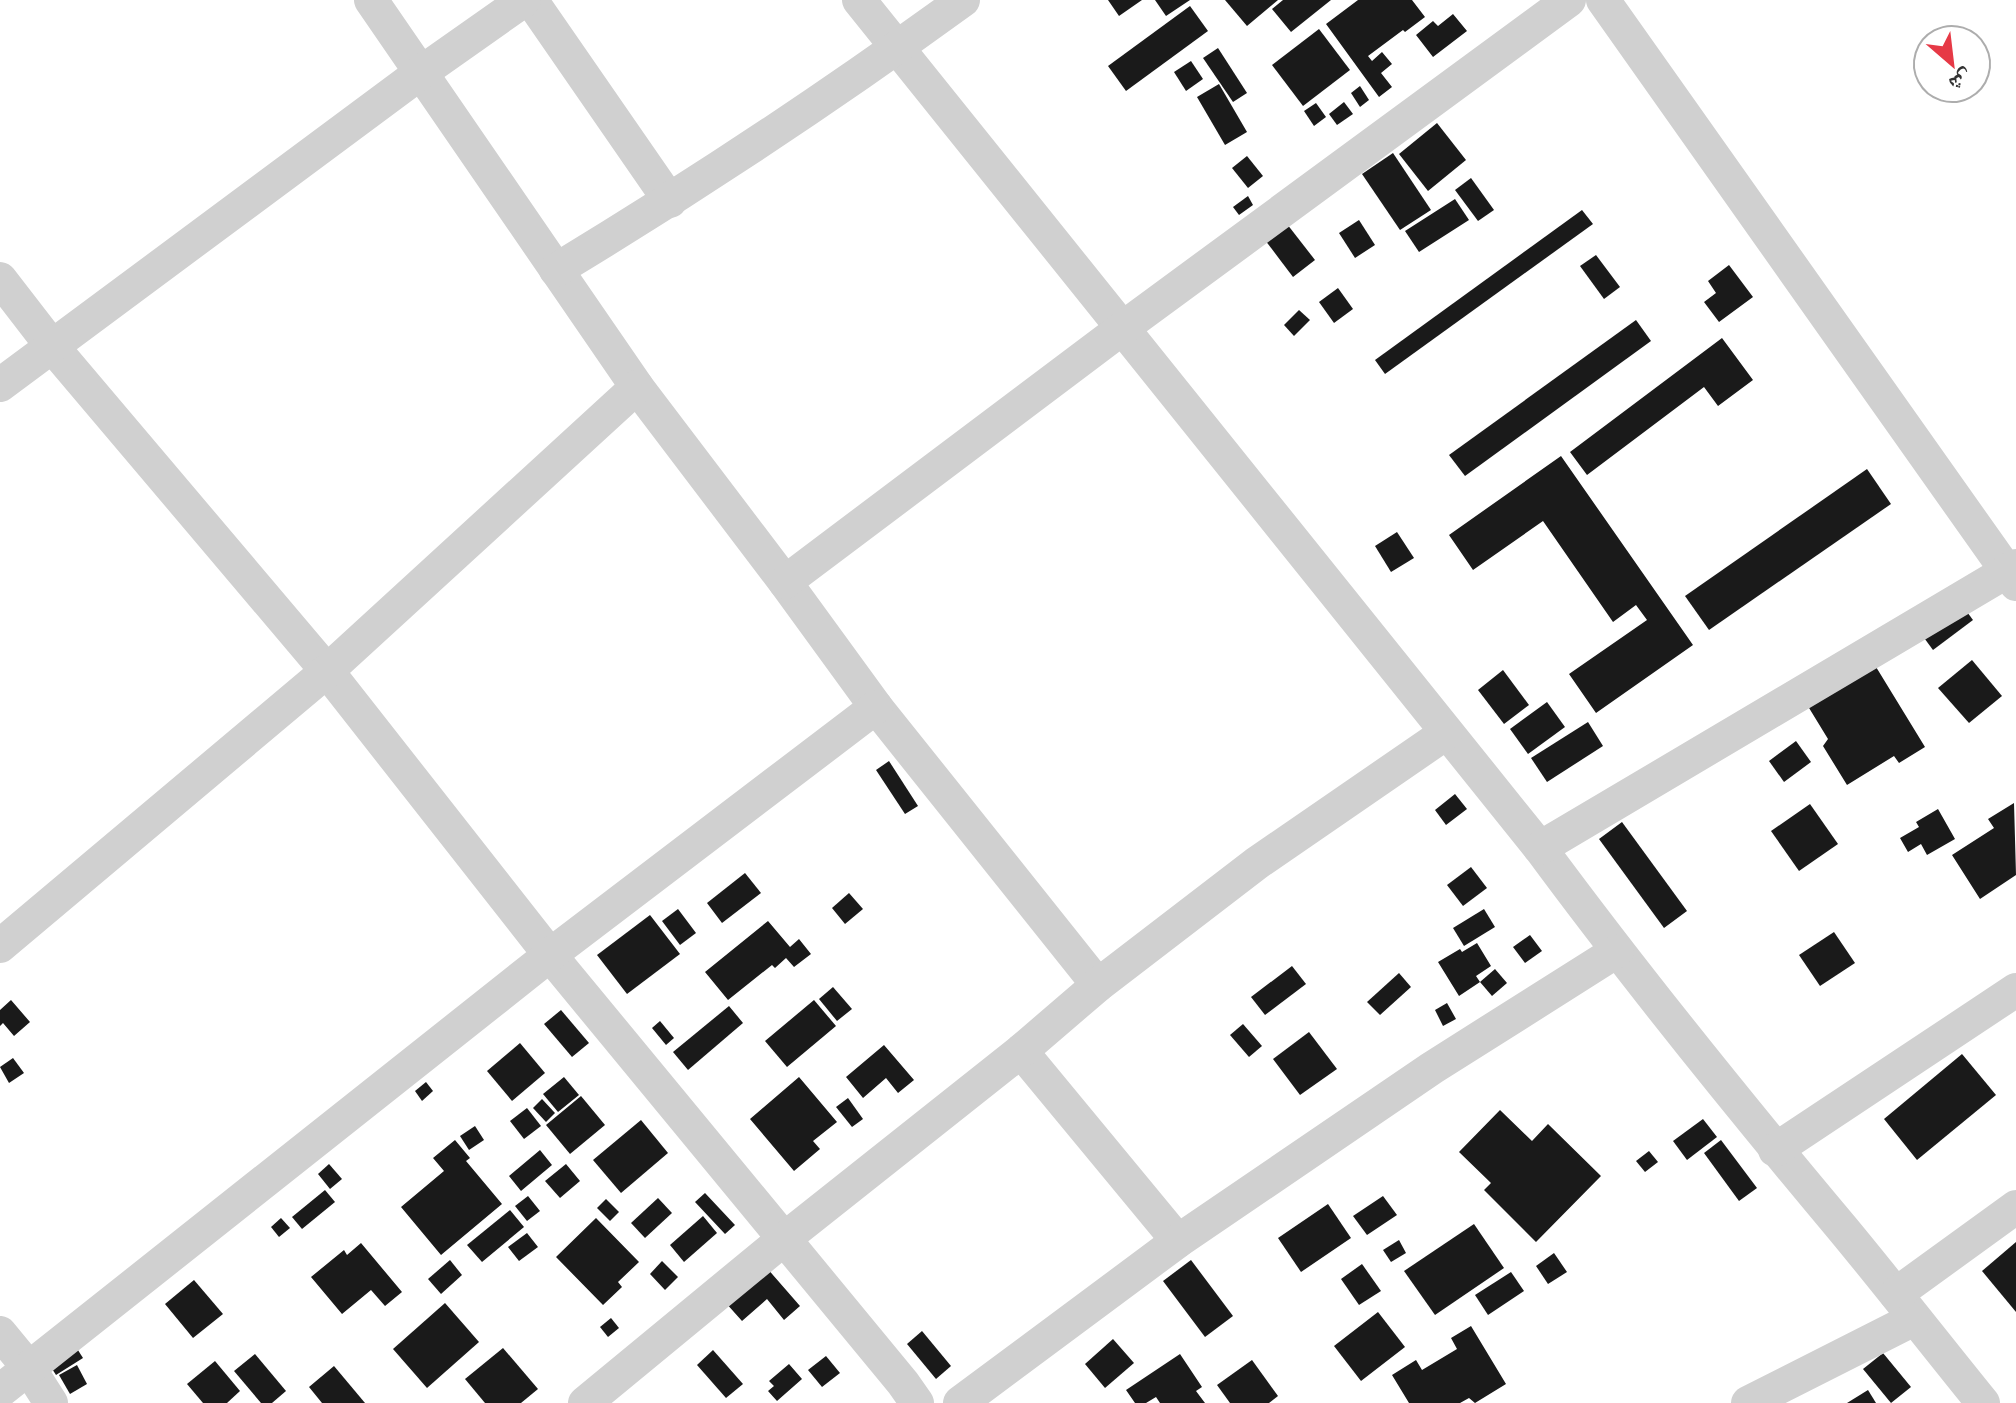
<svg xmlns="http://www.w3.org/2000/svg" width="2016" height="1403" viewBox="0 0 2016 1403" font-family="Commissioner,'Noto Naskh Arabic',sans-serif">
  <rect width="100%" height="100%" fill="#fff"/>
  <g fill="#1a1a1a">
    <path d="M1108,0H1142L1119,16Z"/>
    <path d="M1155,0H1190L1166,16Z"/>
    <path d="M1225,0H1278L1247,26Z"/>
    <path d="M1283,0H1331L1291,32L1272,9Z"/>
    <path d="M1358,0H1412L1425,17L1405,32L1403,30L1368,56L1372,61L1382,52L1392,64L1381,73L1392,87L1379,97L1326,24Z"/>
    <path d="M1190,6L1208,31L1126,91L1108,66Z"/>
    <path d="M1453,14L1467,31L1433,57L1416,35L1433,21L1438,26Z"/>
    <path d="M1319,29L1350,70L1303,106L1272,65Z"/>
    <path d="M1218,48L1247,93L1233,102L1203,58Z"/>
    <path d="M1191,61L1203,79L1186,91L1174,72Z"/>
    <path d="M1219,84L1247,132L1225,145L1197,97Z"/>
    <path d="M1360,86L1369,100L1360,107L1351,93Z"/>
    <path d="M1344,102L1353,114L1337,125L1329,114Z"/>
    <path d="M1316,103L1326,117L1314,126L1304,111Z"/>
    <path d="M1437,123L1466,160L1428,191L1399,154Z"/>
    <path d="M1393,153L1431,210L1400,230L1362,174Z"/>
    <path d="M1247,156L1263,176L1248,188L1232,168Z"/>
    <path d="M1471,178L1494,210L1478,221L1455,190Z"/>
    <path d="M1248,196L1253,205L1239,215L1233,207Z"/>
    <path d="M1455,199L1469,220L1419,252L1405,231Z"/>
    <path d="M1582,210L1593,224L1385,374L1375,360Z"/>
    <path d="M1359,220L1375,245L1355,258L1339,233Z"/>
    <path d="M1287,224L1315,260L1293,277L1265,240Z"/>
    <path d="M1596,255L1620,287L1604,299L1580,266Z"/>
    <path d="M1729,265L1753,297L1719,322L1704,302L1716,293L1708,281Z"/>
    <path d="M1338,288L1353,309L1334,323L1319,302Z"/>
    <path d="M1299,310L1310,320L1294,336L1284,325Z"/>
    <path d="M1636,320L1651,341L1465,476L1449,455Z"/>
    <path d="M1722,338L1753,380L1718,406L1704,387L1587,475L1570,452Z"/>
    <path d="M1561,456L1693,645L1596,713L1569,674L1647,620L1636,605L1613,622L1543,521L1473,570L1449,535Z"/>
    <path d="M1867,469L1891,504L1709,630L1685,596Z"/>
    <path d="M1397,532L1414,558L1391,572L1375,546Z"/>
    <path d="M1959,601L1973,620L1933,650L1919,631Z"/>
    <path d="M1972,660L2002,696L1969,723L1938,688Z"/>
    <path d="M1873,662L1925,747L1899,763L1894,756L1847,785L1823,746L1828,739L1806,703Z"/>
    <path d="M1503,670L1529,705L1504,724L1478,690Z"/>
    <path d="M1547,702L1565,727L1528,754L1510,729Z"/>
    <path d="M1588,722L1603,746L1547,782L1531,758Z"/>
    <path d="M1796,741L1811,762L1784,782L1769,761Z"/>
    <path d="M889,761L918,806L905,814L876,770Z"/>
    <path d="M1455,794L1467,809L1446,825L1435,810Z"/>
    <path d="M2014,803L2016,875L1980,899L1952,855L1994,828L1988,819Z"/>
    <path d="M1810,804L1838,844L1799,871L1771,831Z"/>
    <path d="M1938,809L1955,839L1927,855L1921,844L1908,852L1900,838L1919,827L1916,822Z"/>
    <path d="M1622,822L1687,911L1664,928L1599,839Z"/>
    <path d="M1471,867L1487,888L1463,906L1447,885Z"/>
    <path d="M745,873L761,893L722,923L707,903Z"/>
    <path d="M849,893L863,909L845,924L832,908Z"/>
    <path d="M678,909L696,933L680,945L662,921Z"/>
    <path d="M1484,909L1495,927L1464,946L1453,928Z"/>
    <path d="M650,915L680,954L627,994L597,955Z"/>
    <path d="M768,921L790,947L799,939L811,954L794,967L786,958L775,968L772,965L728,1000L705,972Z"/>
    <path d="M1834,932L1855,963L1820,986L1799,955Z"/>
    <path d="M1530,935L1542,951L1525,963L1513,947Z"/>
    <path d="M1477,943L1491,966L1476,976L1480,982L1459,996L1438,962L1460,949L1462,952Z"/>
    <path d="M1292,966L1306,984L1265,1015L1251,997Z"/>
    <path d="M1495,969L1507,983L1492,996L1480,982Z"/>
    <path d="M1399,973L1411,987L1380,1015L1367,1002Z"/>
    <path d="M833,987L852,1009L837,1021L819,999Z"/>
    <path d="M11,1000L30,1022L14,1036L3,1023L0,1026V1010Z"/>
    <path d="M814,1000L836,1026L787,1067L765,1041Z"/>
    <path d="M1447,1003L1456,1019L1443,1026L1435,1010Z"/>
    <path d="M729,1006L743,1023L688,1070L673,1052Z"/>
    <path d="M561,1010L589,1043L572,1057L544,1024Z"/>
    <path d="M660,1021L674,1038L666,1045L652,1028Z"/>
    <path d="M1243,1024L1262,1046L1249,1057L1230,1035Z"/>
    <path d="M1309,1032L1337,1069L1300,1095L1273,1059Z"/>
    <path d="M520,1043L545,1073L512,1101L487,1071Z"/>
    <path d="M884,1045L914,1080L898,1093L886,1078L863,1098L846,1077Z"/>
    <path d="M1962,1054L1996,1095L1917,1160L1884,1119Z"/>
    <path d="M13,1058L24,1073L9,1083L0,1067Z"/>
    <path d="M564,1077L579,1095L558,1112L543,1094Z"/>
    <path d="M799,1077L837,1122L813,1141L820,1149L794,1171L750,1119Z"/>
    <path d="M426,1082L433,1091L422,1101L415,1091Z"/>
    <path d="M581,1096L605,1125L570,1154L546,1125Z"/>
    <path d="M848,1098L863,1119L852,1127L836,1107Z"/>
    <path d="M542,1099L555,1113L546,1122L533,1108Z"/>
    <path d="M527,1108L541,1126L524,1139L510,1121Z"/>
    <path d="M1500,1110L1532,1141L1548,1124L1601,1176L1536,1242L1484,1190L1491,1183L1459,1152Z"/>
    <path d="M1703,1119L1717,1137L1687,1160L1673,1141Z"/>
    <path d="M641,1120L668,1153L621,1193L593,1160Z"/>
    <path d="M475,1126L484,1140L469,1150L460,1136Z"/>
    <path d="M455,1140L470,1158L466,1161L502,1204L441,1255L401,1207L444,1171L433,1158Z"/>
    <path d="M1721,1140L1757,1188L1739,1201L1704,1153Z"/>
    <path d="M540,1150L552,1165L521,1191L509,1176Z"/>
    <path d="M1649,1151L1658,1162L1645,1172L1636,1161Z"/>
    <path d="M329,1164L342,1179L330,1189L318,1174Z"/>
    <path d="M566,1164L580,1181L560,1198L545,1181Z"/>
    <path d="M325,1190L335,1202L302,1229L292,1217Z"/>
    <path d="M705,1193L735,1225L725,1234L695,1202Z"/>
    <path d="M528,1196L540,1211L527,1221L515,1206Z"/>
    <path d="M1383,1196L1397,1215L1367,1235L1353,1216Z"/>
    <path d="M658,1198L672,1213L645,1238L631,1223Z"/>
    <path d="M606,1199L619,1212L610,1221L597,1208Z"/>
    <path d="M1328,1204L1351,1238L1301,1272L1278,1238Z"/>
    <path d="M510,1210L524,1227L482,1262L467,1245Z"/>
    <path d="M703,1216L717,1233L684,1262L670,1245Z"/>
    <path d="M281,1218L290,1228L279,1237L271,1227Z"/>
    <path d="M596,1218L639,1262L618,1282L622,1287L603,1305L556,1257Z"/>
    <path d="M1474,1224L1504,1268L1435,1315L1404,1271Z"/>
    <path d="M527,1233L538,1247L519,1261L508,1247Z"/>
    <path d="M1399,1240L1406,1253L1391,1262L1383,1250Z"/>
    <path d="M2016,1242V1312L1982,1271Z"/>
    <path d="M361,1243L402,1292L385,1306L371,1290L342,1314L311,1277L344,1250L347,1255Z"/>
    <path d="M1554,1253L1567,1272L1548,1284L1536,1266Z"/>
    <path d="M450,1260L462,1275L441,1294L428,1279Z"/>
    <path d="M1191,1260L1233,1316L1205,1337L1163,1281Z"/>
    <path d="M662,1261L678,1277L665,1290L650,1274Z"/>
    <path d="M1362,1264L1381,1291L1359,1305L1341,1279Z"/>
    <path d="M766,1267L800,1306L784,1320L767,1299L742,1321L725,1302Z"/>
    <path d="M1511,1272L1524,1291L1488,1315L1475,1295Z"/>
    <path d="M194,1280L223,1314L193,1338L165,1304Z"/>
    <path d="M445,1303L479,1342L427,1388L393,1349Z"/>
    <path d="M1378,1312L1405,1347L1361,1381L1334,1346Z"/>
    <path d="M611,1318L619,1328L608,1337L600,1327Z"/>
    <path d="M1471,1326L1506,1384L1475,1403L1469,1398L1460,1403H1409L1392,1375L1416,1360L1422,1370L1457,1349L1451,1338Z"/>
    <path d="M922,1331L951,1366L936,1379L907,1344Z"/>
    <path d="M1113,1339L1134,1363L1105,1388L1085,1364Z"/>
    <path d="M76,1347L83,1358L56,1375L49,1364Z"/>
    <path d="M503,1348L538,1389L521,1403H485L465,1379Z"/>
    <path d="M713,1350L743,1384L726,1398L697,1365Z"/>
    <path d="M1883,1353L1911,1387L1891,1403L1863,1369Z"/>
    <path d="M255,1354L286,1391L272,1403H261L234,1371Z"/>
    <path d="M1180,1354L1202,1387L1196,1391L1205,1403H1160L1156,1397L1146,1403H1135L1126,1390Z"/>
    <path d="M826,1356L840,1373L822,1387L808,1370Z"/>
    <path d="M1252,1360L1278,1396L1269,1403H1230L1217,1385Z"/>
    <path d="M215,1361L240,1391L227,1403H203L187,1384Z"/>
    <path d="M789,1364L802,1379L777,1401L768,1391L774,1386L769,1381Z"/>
    <path d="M77,1365L87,1384L70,1394L59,1375Z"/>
    <path d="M334,1366L365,1403H322L309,1387Z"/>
    <path d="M1868,1390L1876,1403H1847Z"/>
  </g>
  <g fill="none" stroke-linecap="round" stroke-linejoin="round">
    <g stroke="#d0d0d0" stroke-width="34">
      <path d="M371,0L637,387L785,582L876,707L1098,985"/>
      <path d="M531,0L670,201"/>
      <path d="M859,0L1540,848C1636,978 1738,1104 1842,1228C1890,1286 1936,1345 1983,1403"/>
      <path d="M1603,0L2016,584"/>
      <path d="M556,270C695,186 831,96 963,0"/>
      <path d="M0,279L51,345L327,671L550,955L903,1383L917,1403"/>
      <path d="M0,385L419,74L524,0"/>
      <path d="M785,582L1124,327L1569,0"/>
      <path d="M1540,848L2016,566"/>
      <path d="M0,946L327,671L637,387"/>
      <path d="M1021,1051L1178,1241"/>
      <path d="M1775,1150L2016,990"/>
      <path d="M1896,1294L2016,1207"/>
      <path d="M0,1333L28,1367L51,1403"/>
      <path d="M0,1391L550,955L876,707"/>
      <path d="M585,1403L784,1239L1021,1051L1098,985L1257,863L1446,733"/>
      <path d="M960,1403L1178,1241L1432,1068L1617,951"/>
      <path d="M1748,1403L1914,1319"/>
    </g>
  </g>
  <g transform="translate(1952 64) rotate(152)"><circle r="38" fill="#ffffff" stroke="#adadad" stroke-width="2"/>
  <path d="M0-6L14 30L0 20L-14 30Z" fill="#e63946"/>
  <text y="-12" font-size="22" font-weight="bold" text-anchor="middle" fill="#333333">ش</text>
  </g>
</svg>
